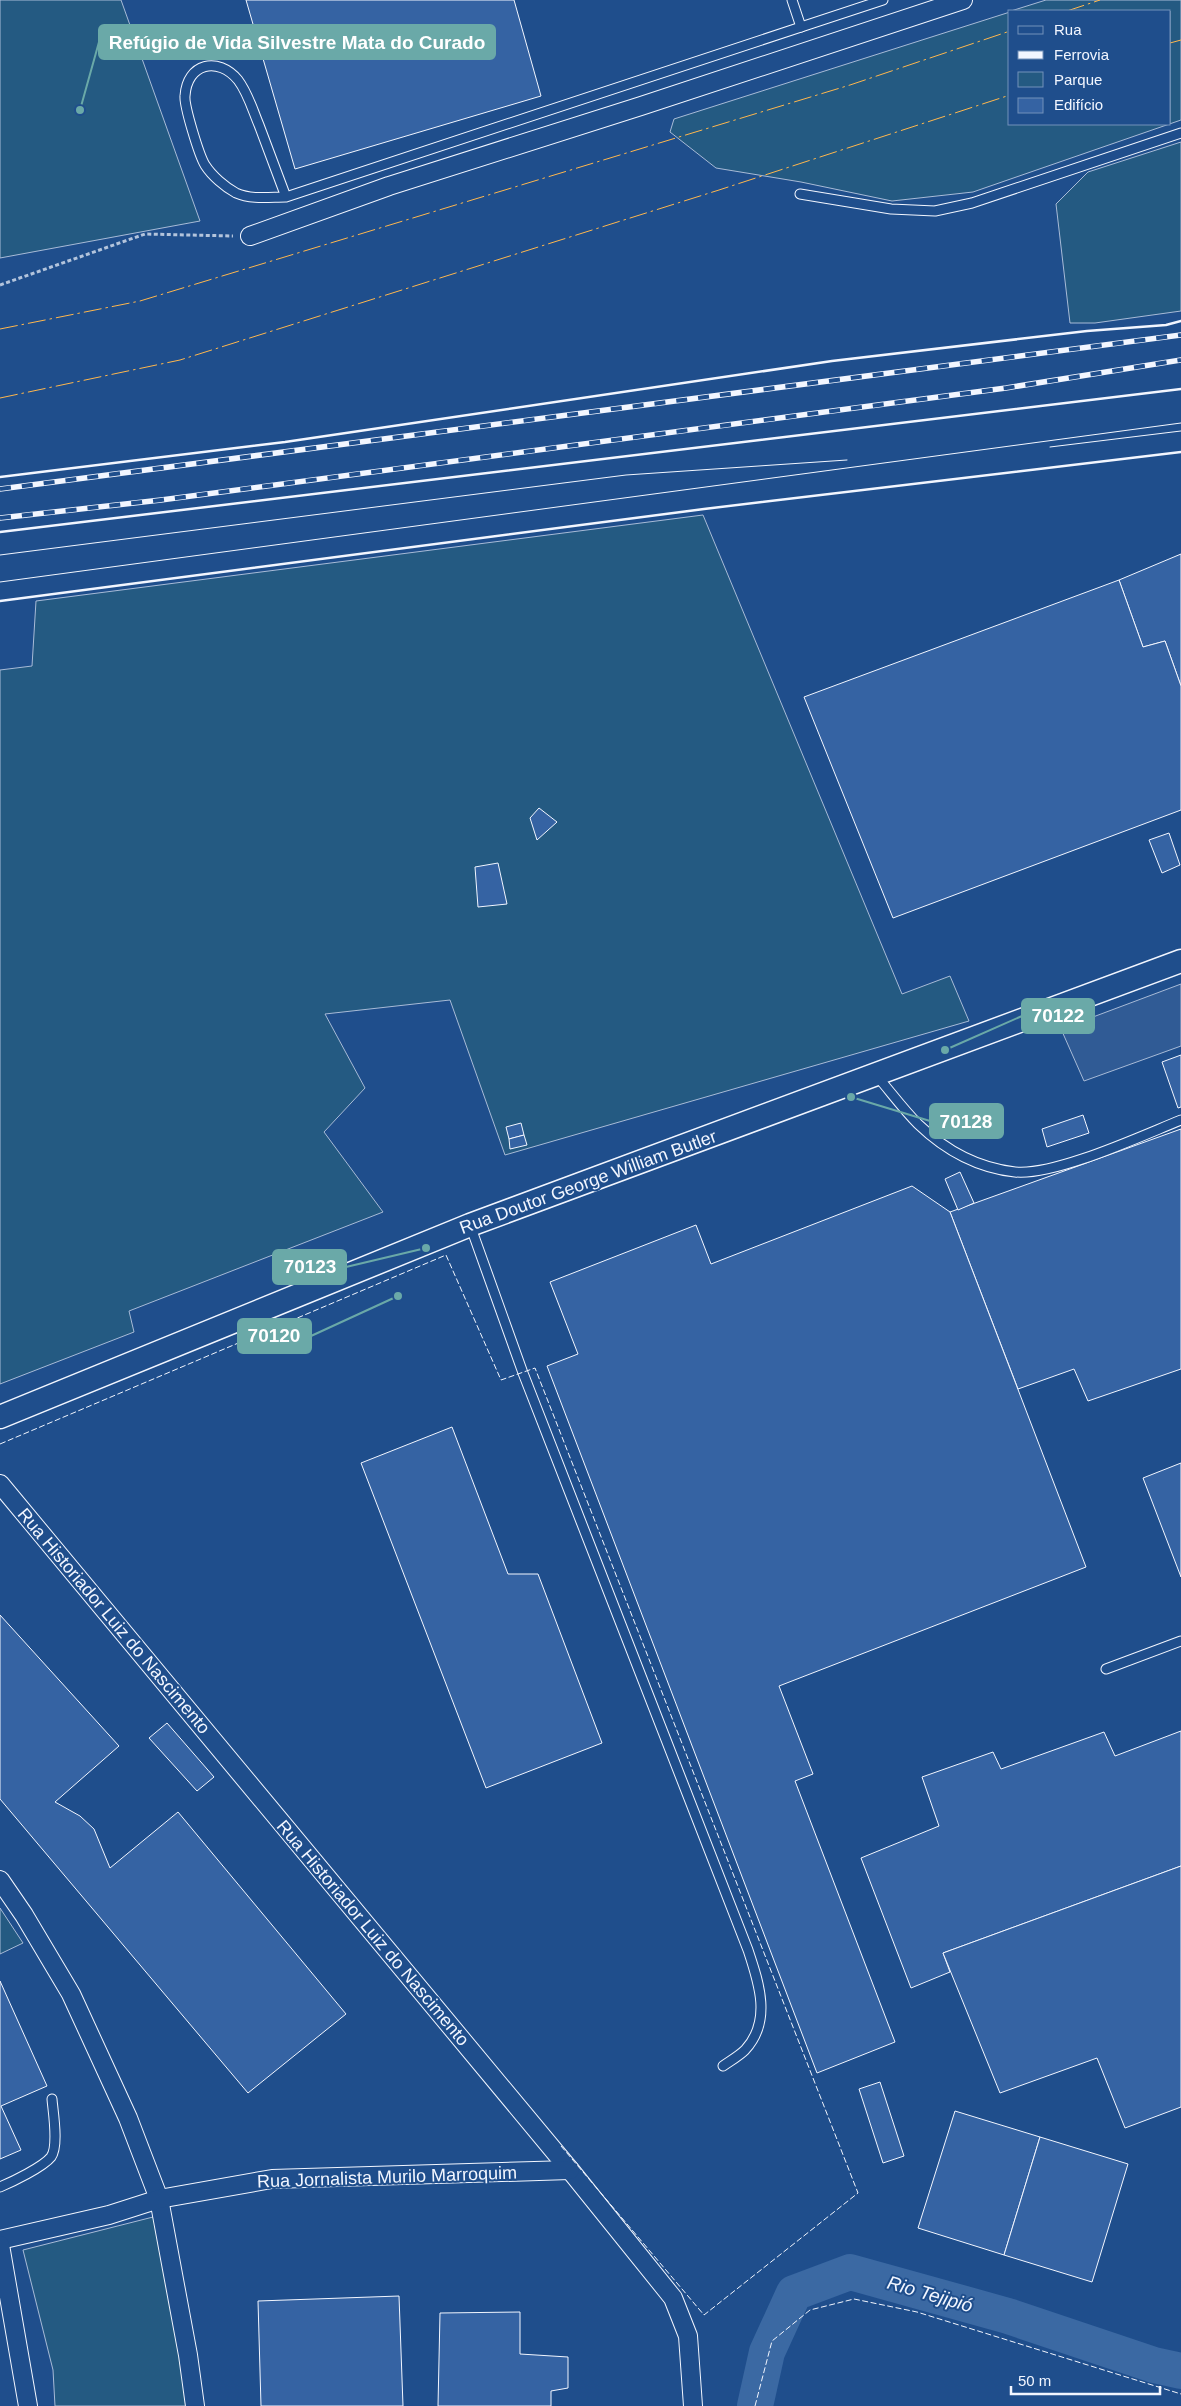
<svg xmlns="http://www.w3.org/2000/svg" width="1181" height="2406" viewBox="0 0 1181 2406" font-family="Helvetica,sans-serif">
  <rect width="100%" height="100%" fill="#1f4e8c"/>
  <g fill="#245a82" stroke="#a8bbd7">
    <path d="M0,0H121L200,221L0,258Z"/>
    <path d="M1046,0H1181V120L973,192L892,201L801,182L716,168L670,132L674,119L1010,12V124H1170V11H1011Z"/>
    <path d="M1181,142V311L1095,323H1070L1056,204L1088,172Z"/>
    <path d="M703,515L902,994L950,976L969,1021L505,1155L450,1000L325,1014L365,1088L324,1132L383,1212L129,1311L134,1332L0,1384V670L32,666L36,601Z"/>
    <path d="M0,1908L23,1943L0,1954Z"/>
    <path d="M157,2216L188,2406H55L53,2370L23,2250Z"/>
  </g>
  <path fill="#305b95" stroke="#a8bbd7" d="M1181,984V1046L1084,1081L1061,1029Z"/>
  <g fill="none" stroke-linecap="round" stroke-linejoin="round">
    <path stroke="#3b69a3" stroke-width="36" d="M755,2406L767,2352L794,2293L850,2272L1008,2316L1154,2365L1181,2371"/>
  </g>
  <g fill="#3563a3" stroke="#f2f6ff">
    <path d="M246,0H514L541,96L295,169Z"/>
    <path d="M1181,554V686L1165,641L1143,647L1119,580Z"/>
    <path d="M1119,580L1143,647L1165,641L1181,686V810L893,918L804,697Z"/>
    <path d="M539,808L557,822L537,840L530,818Z"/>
    <path d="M1169,833L1180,865L1162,873L1149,840Z"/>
    <path d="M498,863L507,904L478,907L475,867Z"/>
    <path d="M1181,1055V1107L1178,1108L1162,1062Z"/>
    <path d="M1083,1115L1089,1133L1047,1147L1042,1129Z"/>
    <path d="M521,1123L524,1135L509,1139L506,1127Z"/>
    <path d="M1181,1129V1369L1088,1401L1074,1369L1018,1389L950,1212Z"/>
    <path d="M524,1135L527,1145L510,1149L509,1139Z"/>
    <path d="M960,1172L974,1203L958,1210L945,1179Z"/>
    <path d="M912,1186L950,1212L1086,1567L779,1686L813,1774L795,1781L895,2042L817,2073L547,1366L578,1354L550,1282L696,1225L711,1264Z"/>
    <path d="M452,1427L508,1574H538L602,1743L486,1788L361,1463Z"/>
    <path d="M1181,1463V1577L1143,1478Z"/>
    <path d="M0,1615L119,1746L55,1802L80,1816L94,1829L110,1868L178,1812L346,2014L248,2093L0,1799Z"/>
    <path d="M167,1723L214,1777L197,1791L149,1738Z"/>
    <path d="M1181,1731V1866L943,1953L950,1972L911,1988L861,1858L939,1826L922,1777L993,1752L1001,1769L1104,1732L1115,1756Z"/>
    <path d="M1181,1866V2107L1125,2128L1097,2058L1000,2093L943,1953Z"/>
    <path d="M0,1981L47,2086L1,2106L21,2150L0,2159Z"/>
    <path d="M880,2082L904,2156L883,2163L859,2089Z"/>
    <path d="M955,2111L1040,2137L1004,2255L918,2228Z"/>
    <path d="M1040,2137L1128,2164L1092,2282L1004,2255Z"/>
    <path d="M399,2296L403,2406H261L258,2301Z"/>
    <path d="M520,2312V2354L568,2357V2388L551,2391V2406H438L440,2313Z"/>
  </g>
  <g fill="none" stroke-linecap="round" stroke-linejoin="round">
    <g stroke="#f2f6ff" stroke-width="11">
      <g id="service">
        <path d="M801,27L883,0"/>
        <path d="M800,194L891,209L935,211L972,203L1181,133"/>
        <path d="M286,197C277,173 268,149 259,125C253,111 248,93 238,80C218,56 187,63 185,96C184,106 199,155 205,165C212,176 225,187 236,193C252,200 270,197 286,197L801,27L792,0"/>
        <path d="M876,1075C890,1091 903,1109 918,1124C945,1150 978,1168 1015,1172C1055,1176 1141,1136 1181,1120"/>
        <path d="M470,1225L523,1373L748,1950C759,1983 772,2021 745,2050C739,2056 730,2061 723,2066"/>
        <path d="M1106,1669L1181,1641"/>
        <path d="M0,2187C12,2182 43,2167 51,2157C59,2146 53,2112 52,2099"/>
      </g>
    </g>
    <g stroke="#f2f6ff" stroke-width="20">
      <g id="minor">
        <path d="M250,236L389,186L641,106L963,0"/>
        <path d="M0,1484L570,2170L673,2298L688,2336L693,2406"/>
        <path d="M0,1880L24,1915L71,1994L128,2118L159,2199L188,2355L195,2406"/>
        <path d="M0,2240L109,2215L159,2199L272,2179L570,2170"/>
        <path d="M0,2245L28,2406"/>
      </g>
    </g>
    <g stroke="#f2f6ff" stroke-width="25">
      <path id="tertiary" d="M0,1417L470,1225L1181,961"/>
    </g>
    <path stroke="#b3c4dc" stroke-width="3" stroke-dasharray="4 2.5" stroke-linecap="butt" d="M0,285L145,234L233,236"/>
    <use href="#service" stroke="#1f4e8c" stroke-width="9"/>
    <use href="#minor" stroke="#1f4e8c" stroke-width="18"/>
    <use href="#tertiary" stroke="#1f4e8c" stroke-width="22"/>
    <g stroke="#f2f6ff" stroke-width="1">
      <path d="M1050,447L1181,431"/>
      <path d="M0,555L626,475L847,460"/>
      <path d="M0,582L1181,423"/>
    </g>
    <g stroke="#f2f6ff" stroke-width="5.5">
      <g id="rail">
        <path d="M0,489L1181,335"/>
        <path d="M0,518L161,500L1006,388L1181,360"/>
      </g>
    </g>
    <use href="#rail" stroke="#1f4e8c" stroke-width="4" stroke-dasharray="11" stroke-linecap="butt"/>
    <g stroke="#f2f6ff" stroke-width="1" stroke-dasharray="6 2.5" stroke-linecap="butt">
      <path d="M0,1444L446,1255L501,1380L535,1368L858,2193L704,2315L561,2146"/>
      <path d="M755,2406L772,2341L810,2310L854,2299L917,2312L1181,2394"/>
    </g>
    <g stroke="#f2f6ff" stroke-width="2.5">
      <path d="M0,477L285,442L832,361L1087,331L1166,325L1181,321"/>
      <path d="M0,532L1181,389"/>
      <path d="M0,601L704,509L1181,452"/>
    </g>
    <g stroke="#ffb74d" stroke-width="1" stroke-dasharray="18 4 2.5 4" stroke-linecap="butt">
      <path d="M1067,11L1100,0"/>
      <path d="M1170,43L1181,40"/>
      <path d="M0,329L140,301L850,85L1010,31"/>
      <path d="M0,398L180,360L719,190L1010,95"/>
    </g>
  </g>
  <g text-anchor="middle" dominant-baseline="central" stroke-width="4" stroke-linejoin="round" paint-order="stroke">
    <g font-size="18" fill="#f2f6ff" stroke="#1f4e8c">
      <text transform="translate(588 1182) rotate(-20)">Rua Doutor George William Butler</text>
      <text transform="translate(114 1621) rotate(50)">Rua Historiador Luiz do Nascimento</text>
      <text transform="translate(373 1933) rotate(50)">Rua Historiador Luiz do Nascimento</text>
      <text transform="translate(387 2177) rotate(-2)">Rua Jornalista Murilo Marroquim</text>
    </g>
    <g font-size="19" font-style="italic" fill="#f2f6ff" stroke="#1f4e8c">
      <text transform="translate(930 2294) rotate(16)">Rio Tejipió</text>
    </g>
  </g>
  <path fill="none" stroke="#6aa9a8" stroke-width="2" d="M80 110L99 42M945 1050L1022 1016M851 1097L930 1121M426 1248L346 1267M398 1296L311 1336"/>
  <g fill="#6aa9a8" stroke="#1f4e8c" stroke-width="2">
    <circle cx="80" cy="110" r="5"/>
    <circle cx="945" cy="1050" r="5"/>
    <circle cx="851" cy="1097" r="5"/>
    <circle cx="426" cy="1248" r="5"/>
    <circle cx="398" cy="1296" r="5"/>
  </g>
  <g fill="#6aa9a8" stroke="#6aa9a8" stroke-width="2">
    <rect x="99" y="25" width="396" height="34" rx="5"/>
    <rect x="1022" y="999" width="72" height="34" rx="5"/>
    <rect x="930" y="1104" width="73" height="34" rx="5"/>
    <rect x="273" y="1250" width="73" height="34" rx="5"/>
    <rect x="238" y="1319" width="73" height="34" rx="5"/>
  </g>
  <g font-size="19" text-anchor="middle" font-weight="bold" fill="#fff">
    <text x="297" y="49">Refúgio de Vida Silvestre Mata do Curado</text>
    <text x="1058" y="1022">70122</text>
    <text x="966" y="1128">70128</text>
    <text x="310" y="1273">70123</text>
    <text x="274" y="1342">70120</text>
  </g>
  <rect x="1008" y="10" width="162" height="115" fill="#1f4e8c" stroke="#7391ba"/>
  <rect x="1018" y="26" width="25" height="8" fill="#1f4e8c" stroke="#7391ba"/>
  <text x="1054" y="35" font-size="15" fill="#f2f6ff">Rua</text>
  <rect x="1018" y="51" width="25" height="8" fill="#f2f6ff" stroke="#7391ba"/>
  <text x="1054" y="60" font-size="15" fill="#f2f6ff">Ferrovia</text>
  <rect x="1018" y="72" width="25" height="15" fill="#245a82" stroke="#7391ba"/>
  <text x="1054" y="85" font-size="15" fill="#f2f6ff">Parque</text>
  <rect x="1018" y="98" width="25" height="15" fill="#3563a3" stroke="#7391ba"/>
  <text x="1054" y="110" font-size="15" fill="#f2f6ff">Edifício</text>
  <path d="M1011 2386v8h149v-8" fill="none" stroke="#f2f6ff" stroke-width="2.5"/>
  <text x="1018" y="2386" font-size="15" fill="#f2f6ff" stroke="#1f4e8c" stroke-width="4" paint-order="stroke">50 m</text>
</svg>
